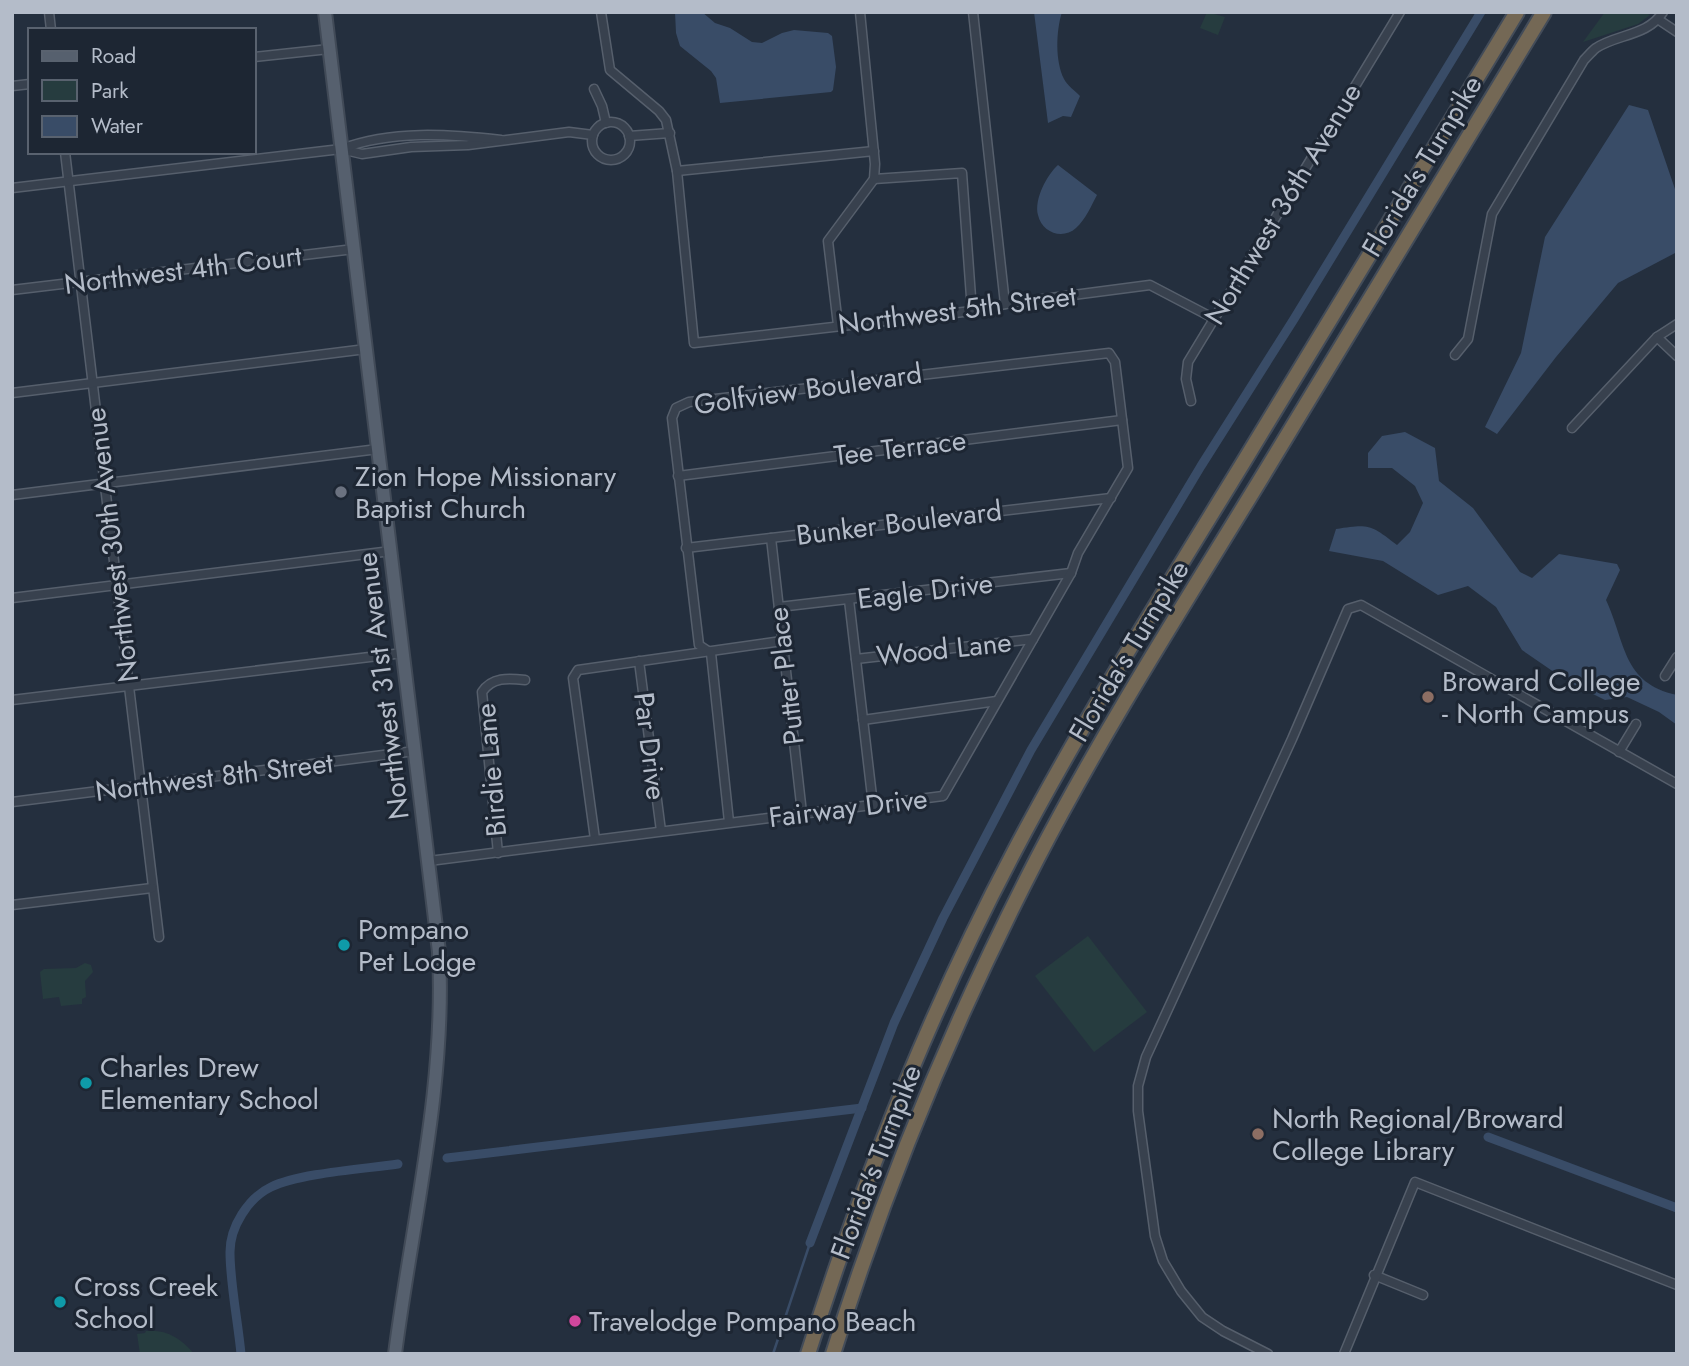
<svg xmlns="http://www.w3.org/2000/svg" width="1689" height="1366" viewBox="0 0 1689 1366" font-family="Jost,sans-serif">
  <rect width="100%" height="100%" fill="#242f3e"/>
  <g fill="#263c3f">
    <path d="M1207,12L1225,17L1218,35L1200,28Z"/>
    <path d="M1605,12H1644L1650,15L1638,24L1583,42Z"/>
    <path d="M1088,936L1147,1012L1094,1052L1035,976Z"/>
    <path d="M85,963L91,965L93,972L85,981L86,997L82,999V1004L61,1006L59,997L43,999L40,972L44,969L76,968Z"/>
    <path d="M146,1331C166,1329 181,1338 194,1354H140L137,1334L145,1333Z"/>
  </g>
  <g fill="#394c67">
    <path d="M675,12H702L715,23L730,28L752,42L762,43L782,33L794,30L828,33L832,36L836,67L833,90L831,92L720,103L716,78L711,71L680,46L676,33Z"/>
    <path d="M1034,12H1062C1056,31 1055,61 1064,79C1067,85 1075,91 1080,96L1071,117L1063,116L1048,123Z"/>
    <path d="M1629,105L1648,110L1677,195V252L1618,283L1556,357L1497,434L1485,427L1521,353L1545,237Z"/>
    <path d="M1058,165L1097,195C1091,206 1086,219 1076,228C1063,240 1042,233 1038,215C1034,199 1047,175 1058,165Z"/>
    <path d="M1405,432L1435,448L1439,481L1473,508L1520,572L1532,578L1559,554L1617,564L1620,570L1606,600C1626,643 1622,683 1677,695V725L1659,712L1627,697L1605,700L1567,681L1522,650L1496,607L1468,586L1438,595L1383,561L1329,551L1336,529C1369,524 1370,524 1397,545L1410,532L1423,503L1415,486L1392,468H1368V453L1382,436Z"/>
  </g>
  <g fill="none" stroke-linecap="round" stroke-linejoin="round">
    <path stroke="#394c67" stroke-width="2.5" d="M773,1354L810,1243"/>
    <g stroke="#394c67" stroke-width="9">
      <path d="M1488,1137L1677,1208"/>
      <path d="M447,1158L862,1108"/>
      <path d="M810,1243L894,1023L943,918L1031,750L1201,466L1294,319L1481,12"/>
      <path d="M241,1354C238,1322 230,1283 230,1252C230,1227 248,1198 271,1187C300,1173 364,1169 398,1164"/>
    </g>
    <g stroke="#565f6c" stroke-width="11">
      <g id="minor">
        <path d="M49,12L51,30"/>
        <path d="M601,12L610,70L659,111L666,120L677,171L694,343L972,311L1005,304L1150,285L1213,318"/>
        <path d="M973,12L1005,304"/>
        <path d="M1659,20L1677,32"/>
        <path d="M254,57L329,49"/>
        <path d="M12,86L30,84"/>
        <path d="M594,89L602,106L606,123"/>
        <circle cx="611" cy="141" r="19"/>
        <path d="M629,136L670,133"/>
        <path d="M341,149L362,154L411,147L468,145L569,132L593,135"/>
        <path d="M65,152L159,937"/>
        <path d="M677,171L874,151"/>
        <path d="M874,179L962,173L972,311"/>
        <path d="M12,188L341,149C392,130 448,134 501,140"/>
        <path d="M12,290L354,249"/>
        <path d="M838,325L828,241L874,179L875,164L860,12"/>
        <path d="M1657,337L1677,356"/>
        <path d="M1455,355L1468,339L1492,214L1584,60C1588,56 1592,51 1596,48C1617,34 1648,36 1663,12"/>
        <path d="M12,393L366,349"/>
        <path d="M1191,401L1186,379L1188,362L1400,12"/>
        <path d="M1572,428L1657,337L1677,324"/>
        <path d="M678,476L1122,420"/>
        <path d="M12,495L378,449"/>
        <path d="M771,538L802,813"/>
        <path d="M686,548L1111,498"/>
        <path d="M12,598L391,551"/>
        <path d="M849,600L873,805"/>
        <path d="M779,607L1071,573"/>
        <path d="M856,659L1033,639"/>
        <path d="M639,661L661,831"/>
        <path d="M1665,676L1677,657"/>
        <path d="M12,700L403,653"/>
        <path d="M863,720L997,701"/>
        <path d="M1619,752L1636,724"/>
        <path d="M12,802L415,751"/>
        <path d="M595,839L573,678L578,670L782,641"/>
        <path d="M498,853L482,692C492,677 508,678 525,680"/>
        <path d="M429,861L943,796L1071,573L1078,553L1128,468L1115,362L1109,353L689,402L676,408L672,418L699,645L711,653L729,822"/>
        <path d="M12,905L152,888"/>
        <path d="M1374,1275L1423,1295"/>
        <path d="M1268,1354L1223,1331L1202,1317L1181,1291L1163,1261L1155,1236L1138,1111V1086L1146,1057L1292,739L1348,609L1361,605L1677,784"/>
        <path d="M1344,1354L1415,1182L1677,1285"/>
      </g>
    </g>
    <g stroke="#414a57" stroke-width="16">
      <path id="primary" d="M325,12L439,952C446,1087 412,1221 395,1354"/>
    </g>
    <g stroke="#434c59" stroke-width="18">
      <g id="motorway">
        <path d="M808,1354C862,1182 930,1011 1014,852C1084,719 1164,592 1243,463C1334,313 1426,162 1517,12"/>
        <path d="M833,1354C886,1183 955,1018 1037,859C1105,728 1185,603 1262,477C1356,322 1450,167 1544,12"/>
      </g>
    </g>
    <use href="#minor" stroke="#38414e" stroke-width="8"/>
    <use href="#primary" stroke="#56606e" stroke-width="12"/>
    <use href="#motorway" stroke="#746855" stroke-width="14"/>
  </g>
  <circle fill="#6b7280" stroke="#1d2633" stroke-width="2.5" cx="341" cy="492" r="7"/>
  <g fill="#8d6e63" stroke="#1d2633" stroke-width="2.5">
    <circle cx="1428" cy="697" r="7"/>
    <circle cx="1258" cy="1134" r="7"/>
  </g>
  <g fill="#0f9aa8" stroke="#1d2633" stroke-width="2.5">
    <circle cx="344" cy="945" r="7"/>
    <circle cx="86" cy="1083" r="7"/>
    <circle cx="60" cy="1302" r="7"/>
  </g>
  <circle fill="#d1479c" stroke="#1d2633" stroke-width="2.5" cx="575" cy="1321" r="7"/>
  <g text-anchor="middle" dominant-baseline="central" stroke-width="6" stroke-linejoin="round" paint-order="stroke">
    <g font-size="28" fill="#b4bcc9" stroke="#1d2633">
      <text transform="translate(1422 166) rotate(-59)">Florida's Turnpike</text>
      <text transform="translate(1283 204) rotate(-59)">Northwest 36th Avenue</text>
      <text transform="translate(183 270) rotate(-7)">Northwest 4th Court</text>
      <text transform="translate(957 310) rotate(-7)">Northwest 5th Street</text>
      <text transform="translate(808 389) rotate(-8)">Golfview Boulevard</text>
      <text transform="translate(900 448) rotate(-7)">Tee Terrace</text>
      <text transform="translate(899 523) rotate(-7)">Bunker Boulevard</text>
      <text transform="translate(112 545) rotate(-97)">Northwest 30th Avenue</text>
      <text transform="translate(925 591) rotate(-7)">Eagle Drive</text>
      <text transform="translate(944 649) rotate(-6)">Wood Lane</text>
      <text transform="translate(1129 651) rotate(-59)">Florida's Turnpike</text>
      <text transform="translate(786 676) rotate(-97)">Putter Place</text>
      <text transform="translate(383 686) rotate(-97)">Northwest 31st Avenue</text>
      <text transform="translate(650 746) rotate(83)">Par Drive</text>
      <text transform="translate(491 770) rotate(-95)">Birdie Lane</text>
      <text transform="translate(214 777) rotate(-7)">Northwest 8th Street</text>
      <text transform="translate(848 808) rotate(-7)">Fairway Drive</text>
      <text transform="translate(876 1162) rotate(-69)">Florida's Turnpike</text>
    </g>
    <g font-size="28" fill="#b4bcc9" stroke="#1d2633" text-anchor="start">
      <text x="355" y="476">Zion Hope Missionary<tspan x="355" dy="32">Baptist Church</tspan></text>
      <text x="1442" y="681">Broward College<tspan x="1442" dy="32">- North Campus</tspan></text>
      <text x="358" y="929">Pompano<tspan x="358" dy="32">Pet Lodge</tspan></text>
      <text x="100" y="1067">Charles Drew<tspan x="100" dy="32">Elementary School</tspan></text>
      <text x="1272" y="1118">North Regional/Broward<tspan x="1272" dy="32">College Library</tspan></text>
      <text x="74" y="1286">Cross Creek<tspan x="74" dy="32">School</tspan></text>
      <text x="589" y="1321">Travelodge Pompano Beach</text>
    </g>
  </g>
  <rect width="1689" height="1366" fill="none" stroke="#b4bcc9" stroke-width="28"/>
  <rect x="28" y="28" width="228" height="126" fill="#1d2633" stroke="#59626f" stroke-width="2"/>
  <rect x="42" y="51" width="35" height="10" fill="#56606e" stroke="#59626f" stroke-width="2"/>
  <text x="91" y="63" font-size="21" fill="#b4bcc9">Road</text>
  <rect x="42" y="80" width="35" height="21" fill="#263c3f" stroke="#59626f" stroke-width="2"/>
  <text x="91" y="98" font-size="21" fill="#b4bcc9">Park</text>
  <rect x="42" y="116" width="35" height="21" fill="#394c67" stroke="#59626f" stroke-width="2"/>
  <text x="91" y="133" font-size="21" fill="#b4bcc9">Water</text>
</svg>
